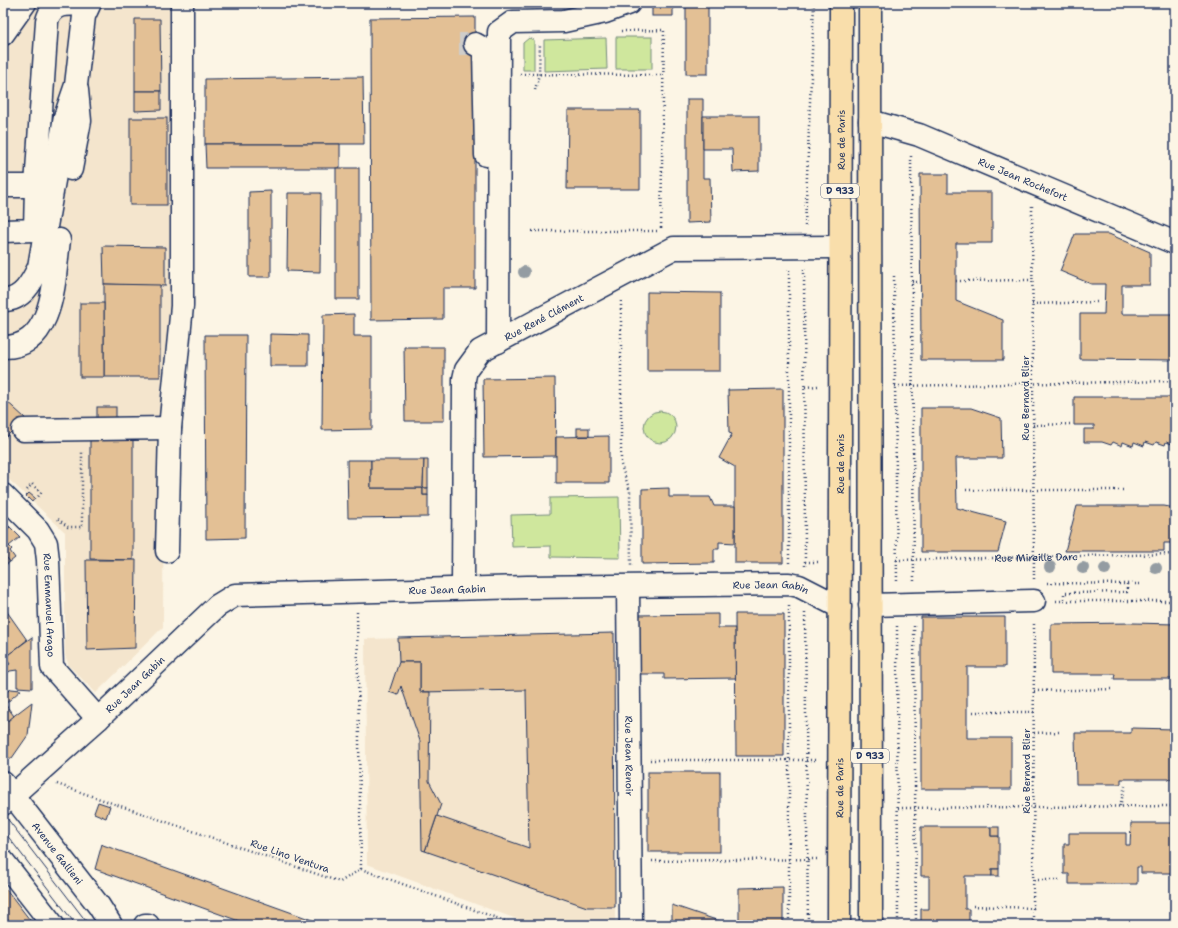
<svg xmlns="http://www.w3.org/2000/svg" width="1178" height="928" viewBox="0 0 1178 928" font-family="'Shantell Sans',sans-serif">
  <rect width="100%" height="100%" fill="#fcf5e5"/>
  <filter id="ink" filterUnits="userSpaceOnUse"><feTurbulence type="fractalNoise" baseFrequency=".025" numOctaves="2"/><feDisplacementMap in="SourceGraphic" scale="8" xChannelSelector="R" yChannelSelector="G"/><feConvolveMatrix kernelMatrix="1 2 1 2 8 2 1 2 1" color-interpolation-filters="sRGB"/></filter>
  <g filter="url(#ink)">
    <g fill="#f4e5cd">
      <path d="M3,3H171V319L164,400L163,627L96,693L69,666L65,655V532L3,474Z"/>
      <path d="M614,633L615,925H533L367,864L365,639Z"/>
    </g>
    <g fill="#cfe79d" stroke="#758b7e">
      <rect x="616" y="37" width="36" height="32"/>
      <path d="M529,38L534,40V70H523V43Z"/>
      <path d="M606,38L607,69L544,71V40Z"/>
      <circle cx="660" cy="427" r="16"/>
      <path d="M619,497L620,558L551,557V546L512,547L511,515L550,514V498Z"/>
    </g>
    <g fill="#e3c095" stroke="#1b2f5e">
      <rect x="652" y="3" width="21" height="13"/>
      <rect x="686" y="3" width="22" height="71"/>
      <path d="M475,17V288H443V319L371,320L370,18Z"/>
      <path d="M135,19H160L161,91H135Z"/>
      <path d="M363,77L364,144H205V79Z"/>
      <path d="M135,91H161V110L135,111Z"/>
      <path d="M687,99H703V178H710L711,222L687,223Z"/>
      <path d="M568,110H640V189H567Z"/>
      <path d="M703,116H759V171L733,172L732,149H703Z"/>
      <rect x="130" y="118" width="37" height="87"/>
      <path d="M205,144H340V168H206Z"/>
      <rect x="336" y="168" width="23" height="131"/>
      <path d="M920,174H948V192H992V243H956V301L1003,320V360H921Z"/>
      <path d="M271,191V277H249V192Z"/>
      <path d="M288,193H321L320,272L287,271Z"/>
      <path d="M1075,234H1109L1150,252V285H1122V314H1175V360L1080,359V314H1104L1105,284H1091L1060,271Z"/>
      <path d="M103,246L165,247V286L104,284Z"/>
      <path d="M104,284L160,285V377H104Z"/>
      <path d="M647,292L720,293V371H647Z"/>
      <rect x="80" y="303" width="24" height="74"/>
      <path d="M354,314V336H372V429L322,430L323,315Z"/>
      <path d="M270,334L308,335V366H270Z"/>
      <path d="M205,335H246L245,538L206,539Z"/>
      <path d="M404,347H444V421H405Z"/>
      <path d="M555,378L556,456L484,457L483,379Z"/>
      <path d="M783,389V563H735V467L719,458L732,434L729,433L728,390Z"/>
      <path d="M1074,397H1175V445L1166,442L1165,445L1156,442L1154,445L1145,442L1144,446L1134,442L1133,446L1123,442L1122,446L1113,442L1111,445L1102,442H1084V429H1094V425H1074Z"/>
      <path d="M3,398L25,418L3,440Z"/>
      <rect x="97" y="407" width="19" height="14"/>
      <path d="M921,408H971L1001,418L1002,458H956L957,508L1006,521L998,552H921Z"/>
      <rect x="577" y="428" width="12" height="8"/>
      <path d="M609,436V483H556V437Z"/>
      <path d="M90,440H133V560L90,559Z"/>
      <path d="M347,460H371V488H423V495H428V517L348,518Z"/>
      <path d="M371,460H424L423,488H371Z"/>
      <path d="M424,460H428V488H423Z"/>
      <rect x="423" y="488" width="5" height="7"/>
      <path d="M669,488V497H710L714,506H735V543L719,542V549H714V563L642,564V489Z"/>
      <path d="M29,493L35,498L32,502L26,496Z"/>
      <path d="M1077,506H1164L1175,508V543H1164V551H1065Z"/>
      <path d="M3,520L10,527L3,532Z"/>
      <path d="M10,527L20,537L3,551V532Z"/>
      <path d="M9,546L12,549L10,551L15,558L10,562L3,553V551Z"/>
      <path d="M3,553L10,562L4,566L3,564Z"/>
      <path d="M86,560H136L135,648L87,650Z"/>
      <path d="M3,606L27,640L3,659Z"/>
      <path d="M718,614V628H735L736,678L664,679V674H637V615Z"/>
      <path d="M735,614H784V756H736Z"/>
      <path d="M921,617H1005V667H967V738H1011V789H921Z"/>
      <path d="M1133,623L1175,624V679H1114L1115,674H1051V624Z"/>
      <path d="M614,633L615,907H587L425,851L437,816L529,848L526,690L420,692V662H399L398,638Z"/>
      <path d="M32,637V688L17,687V670L10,671L3,677V668L10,664L5,657Z"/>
      <path d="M399,662H420V692H430L429,781L441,804L425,851L422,850L420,741L401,686L398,695L389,692Z"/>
      <path d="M6,688L8,691L3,694V689Z"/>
      <path d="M11,689L21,690L3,706V694Z"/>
      <path d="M32,702L28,735L12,758L3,759V724Z"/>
      <path d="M5,704L14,716L4,724L3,706Z"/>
      <path d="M1131,728L1175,729V779H1121V784H1076L1075,733H1131Z"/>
      <rect x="648" y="772" width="72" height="80"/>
      <path d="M98,802L110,806L106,818L94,813Z"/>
      <path d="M1131,823H1175V873H1141V867H1137V884H1069V874H1064V844H1069V833H1126V845H1130Z"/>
      <path d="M921,827H991V836H999V869H992V876H965V909H969V925H921V909H929V876H921Z"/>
      <rect x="991" y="827" width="8" height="9"/>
      <path d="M102,844L103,845L326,925H250L95,869Z"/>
      <rect x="992" y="869" width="7" height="7"/>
      <path d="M783,887V925H739V888Z"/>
      <path d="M6,889L33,924V925H10L3,916V892Z"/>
      <path d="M672,905L722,922V925H672Z"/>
    </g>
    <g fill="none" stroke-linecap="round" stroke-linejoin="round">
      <path stroke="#cfcdca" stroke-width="22" stroke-dasharray="22 11" stroke-linecap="butt" d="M459,44H475"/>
      <g stroke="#1b2f5e" stroke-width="25">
        <g id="minor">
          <path d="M3,34L25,3"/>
          <path d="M475,44L484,49L486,155"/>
          <path id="s2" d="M870,121L919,135L1175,243"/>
          <path d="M71,169L80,121L77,90"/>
          <path d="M3,186H36"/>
          <path d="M3,231L35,230L36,186L47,21C52,0 71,5 88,5"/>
          <path d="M3,300C22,301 32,282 39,267L65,117L76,85L84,16L90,3"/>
          <path d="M498,342L499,32L513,22L564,21L605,12L629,3"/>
          <path d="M3,347C55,348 54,277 59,240"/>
          <path d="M23,430L170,428"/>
          <path id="s3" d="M3,495L38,530L46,543L48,560L52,667L98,719"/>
          <path d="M167,551L170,428L182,306V3"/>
          <path id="s4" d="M628,587L631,925"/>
          <path id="s5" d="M463,588L464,379L466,370L480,351L674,248L840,247"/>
          <path d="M870,605L1034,601"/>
          <path id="s6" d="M3,783L99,906L111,925"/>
          <path id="s7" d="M3,804L98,719L217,606L235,595L527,587L789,584L799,586L840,607"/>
          <path d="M3,861L53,925"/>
          <path d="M145,925H148"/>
        </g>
      </g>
      <g stroke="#1b2f5e" stroke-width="25">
        <g id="major">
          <path d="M870,3L871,925"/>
          <path id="s8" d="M839,925L841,3"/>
        </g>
      </g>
      <g stroke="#1b2f5e" stroke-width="2.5" stroke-dasharray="1 3" stroke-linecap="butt">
        <path d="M621,31L664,30L661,230"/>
        <path d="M520,74L664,75"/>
        <path d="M535,90L539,74L540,43"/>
        <path d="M911,156L914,583"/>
        <path d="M1032,206L1034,581"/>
        <path d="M805,226L814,3"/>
        <path d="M532,231H657"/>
        <path d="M804,269L805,566"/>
        <path d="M894,276L897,583"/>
        <path d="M956,281L1032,280"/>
        <path d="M912,282H921"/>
        <path d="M621,301V465L630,491L631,565"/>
        <path d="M1032,304L1097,302"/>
        <path d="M895,386L1175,381"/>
        <path d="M805,387L818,386"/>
        <path d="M1033,425L1072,424"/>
        <path d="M3,468L8,473"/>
        <path d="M27,490L32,484L41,493L37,498"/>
        <path d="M966,490H1125"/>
        <path d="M58,519L68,527H82V451"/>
        <path id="s1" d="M896,560L1175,554"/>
        <path d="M805,562H819"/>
        <path d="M789,563V270"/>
        <path d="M1047,583L1127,584V592L1064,593V601"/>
        <path d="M1127,584H1141"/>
        <path d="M1056,601H1175"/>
        <path d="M789,606V925"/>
        <path d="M357,612L361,869"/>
        <path d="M805,613L808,925"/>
        <path d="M897,626L898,925"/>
        <path d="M914,626L916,925"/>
        <path d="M1034,691L1113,689"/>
        <path d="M973,712H1034"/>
        <path d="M1034,733L1061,732"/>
        <path d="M650,760H817"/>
        <path d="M57,784L340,882L361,869L516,925"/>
        <path d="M1120,806L1125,786"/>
        <path d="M898,808L1175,806"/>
        <path d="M652,861L817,859"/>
        <path d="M1034,880H1062"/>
        <path d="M973,906L1034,908"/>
        <path d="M1033,925L1034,622"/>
      </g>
      <use href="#minor" stroke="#fcf5e5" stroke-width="22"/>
      <use href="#major" stroke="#f9deab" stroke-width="22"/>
      <g stroke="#1b2f5e" stroke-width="1">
        <path d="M3,813L89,925"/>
        <path d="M3,830L76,925"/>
      </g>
    </g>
    <g fill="#949ca2">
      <circle cx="524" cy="272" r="6"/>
      <circle cx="1050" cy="567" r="6"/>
      <circle cx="1083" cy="568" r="6"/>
      <circle cx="1156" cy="568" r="6"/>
      <circle cx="1105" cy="569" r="6"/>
    </g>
  </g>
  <g text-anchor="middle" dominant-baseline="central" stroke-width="3.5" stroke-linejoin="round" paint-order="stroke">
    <g fill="#fcf5e5" stroke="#5e6a86" stroke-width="1">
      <rect x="821" y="184" width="38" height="14" rx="3"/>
      <rect x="851" y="749" width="38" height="14" rx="3"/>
    </g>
    <g font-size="9" font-weight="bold" fill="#1b2f5e">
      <text x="840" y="191">D 933</text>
      <text x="870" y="756">D 933</text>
    </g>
    <g font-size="10" fill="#1b2f5e" stroke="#fcf5e5">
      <text stroke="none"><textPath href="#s8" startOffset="785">Rue de Paris</textPath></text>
      <text stroke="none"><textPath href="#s2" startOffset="164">Rue Jean Rochefort</textPath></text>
      <text stroke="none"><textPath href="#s5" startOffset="314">Rue René Clément</textPath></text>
      <text transform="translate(1025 398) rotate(-90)">Rue Bernard Blier</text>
      <text stroke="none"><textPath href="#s8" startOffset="461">Rue de Paris</textPath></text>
      <text stroke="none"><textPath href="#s1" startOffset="140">Rue Mireille Darc</textPath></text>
      <text stroke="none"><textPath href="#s7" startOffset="525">Rue Jean Gabin</textPath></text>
      <text stroke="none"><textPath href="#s7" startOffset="849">Rue Jean Gabin</textPath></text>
      <text stroke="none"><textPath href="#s3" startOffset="127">Rue Emmanuel Arago</textPath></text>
      <text stroke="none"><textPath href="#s7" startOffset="178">Rue Jean Gabin</textPath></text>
      <text stroke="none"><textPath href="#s4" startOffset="169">Rue Jean Renoir</textPath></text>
      <text transform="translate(1026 771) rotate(-90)">Rue Bernard Blier</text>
      <text stroke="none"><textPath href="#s8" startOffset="137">Rue de Paris</textPath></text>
      <text stroke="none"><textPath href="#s6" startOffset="89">Avenue Gallieni</textPath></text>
      <text transform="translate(290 856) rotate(19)">Rue Lino Ventura</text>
    </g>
  </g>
  <rect width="1178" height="928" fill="none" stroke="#fcf5e5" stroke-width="16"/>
  <rect x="8" y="8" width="1162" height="912" fill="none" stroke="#1b2f5e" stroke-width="1.5" filter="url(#ink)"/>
</svg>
